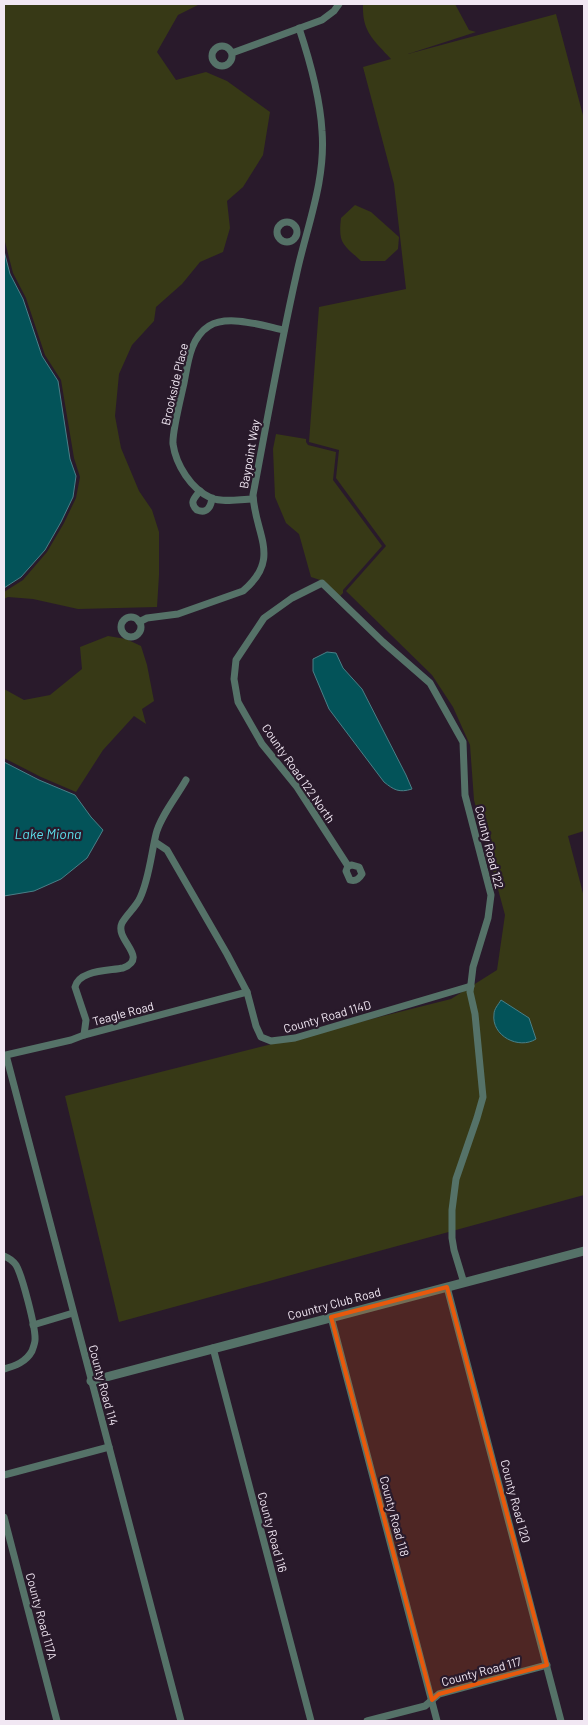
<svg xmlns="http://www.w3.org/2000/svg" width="588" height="1725" viewBox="0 0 588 1725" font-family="Barlow,sans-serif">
  <rect width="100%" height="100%" fill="#291a2b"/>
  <g fill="#373916">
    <path d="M4,4H200L178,15L157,52L176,80L206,72L227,81L270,112L263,155L243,187L227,201L230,228L223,252L200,262L182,284L156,307L154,321L132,345L119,374L115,416L121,448L139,491L152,510L159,532V575L157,607L78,609L33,599L8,597L4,599V592L23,580L47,552L64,523L76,498L80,477L74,458L61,380L45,355L26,298L13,273L4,238Z"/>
    <path d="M363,4H455L469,30L476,32L408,54L556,14L584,119V831L568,836L584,897V1195L119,1322L65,1096L451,999L497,970L505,915L474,800L470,745L453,707L432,675L346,591L386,546L336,478L339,450L309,442L319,307L406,289L394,184L363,67L391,59C373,39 362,32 363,4Z"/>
    <path d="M355,205L371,212L399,237L398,249L385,261H361C343,244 338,244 341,218Z"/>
    <path d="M276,434L306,439V442L308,445L336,452L333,480L382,546L343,590V593L340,596L323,581L311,577L299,534L286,523L275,497L273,449Z"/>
    <path d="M108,636L126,639L141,646L147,665L154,701L142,709L146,724L134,716L103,750L76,792L41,777L4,758V689L24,700L50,695L82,669L80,647Z"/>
  </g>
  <g fill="#035359" stroke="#4a7f87">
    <path d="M4,251L10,274L23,299L42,356L58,381L70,459L76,476L73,497L61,522L45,550L21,577L4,588Z"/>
    <path d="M327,652L336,653L343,668L362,689L406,775L412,789C399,793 394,790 384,782L329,709L313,671V659Z"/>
    <path d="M4,762L39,780L75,795L91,817L103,830L87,858L61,879L34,891L4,896Z"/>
    <path d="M501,1000L529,1018L536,1039C519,1050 491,1036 494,1014C494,1009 498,1005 501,1000Z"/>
  </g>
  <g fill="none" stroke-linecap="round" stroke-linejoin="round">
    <g stroke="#557268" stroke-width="7">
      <circle cx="222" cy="56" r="10"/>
      <path d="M232,53L322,20L334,11L339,4"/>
      <circle cx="287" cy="232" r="10"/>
      <path d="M200,491C194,498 189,503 197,510C207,514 211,507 212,498"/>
      <path d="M253,499C240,499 224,503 211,498C191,489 176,465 173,444C172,432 181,397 184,383C188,363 190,338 209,326C228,314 264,326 284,330"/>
      <circle cx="131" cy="627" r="10"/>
      <path d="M139,622L147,618L178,614L243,591C282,558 255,535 253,495C267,421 280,346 297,272C307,226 326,180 322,131C320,96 310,61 299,28"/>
      <path d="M155,842L167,850L227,954L247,992L256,1026L261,1037L271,1041L295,1038L471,986"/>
      <path d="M348,866L352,865L359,867L362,874C359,879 356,882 350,880L346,871L348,866L297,787L262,744L238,702L234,679L236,660L264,618L292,598L322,583L383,642L430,683L463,742L465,795L491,895L488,918L473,967L470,992L475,1014L483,1097L477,1118L456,1179L452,1210V1238L454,1250L464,1283"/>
      <path d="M84,1035L86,1020L75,987C79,970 108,971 123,968C150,957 114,940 122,923C127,914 136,907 140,898C149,879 151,855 156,834C160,817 177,796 186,780"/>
      <path d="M4,1256C9,1258 13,1261 16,1265C22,1275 36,1328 35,1340C35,1343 33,1348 32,1351C26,1362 15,1366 4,1369"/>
      <path d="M447,1287L561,1721"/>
      <path d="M331,1317L437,1721"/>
      <path d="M33,1325L73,1313"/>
      <path d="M213,1348L311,1721"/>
      <path d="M4,1475L109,1447"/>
      <path d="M4,1517L57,1721"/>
      <path d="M181,1721L6,1055L71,1040L84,1035L247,992"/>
      <path d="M367,1721L425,1706L439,1694L547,1665"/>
    </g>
    <path stroke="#557268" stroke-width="9" d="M91,1381L584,1251"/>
  </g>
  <path fill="#e8590c" fill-opacity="0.2" stroke="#e8590c" stroke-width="4" stroke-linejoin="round" d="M447,1287L547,1665L439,1694L432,1700L331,1317Z"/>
  <g text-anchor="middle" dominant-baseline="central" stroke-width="4.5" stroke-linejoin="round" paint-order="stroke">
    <g font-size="12" fill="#f1e7f3" stroke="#291a2b">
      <text transform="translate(174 384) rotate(-77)">Brookside Place</text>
      <text transform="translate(249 454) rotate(-80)">Baypoint Way</text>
      <text transform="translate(299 773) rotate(55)">County Road 122 North</text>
      <text transform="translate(490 847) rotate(76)">County Road 122</text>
      <text transform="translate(123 1013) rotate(-15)">Teagle Road</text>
      <text transform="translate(327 1016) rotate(-16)">County Road 114D</text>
      <text transform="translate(334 1303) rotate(-15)">Country Club Road</text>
      <text transform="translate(104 1385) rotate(75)">County Road 114</text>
      <text transform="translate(516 1501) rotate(75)">County Road 120</text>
      <text transform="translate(395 1516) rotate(75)">County Road 118</text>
      <text transform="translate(273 1532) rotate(75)">County Road 116</text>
      <text transform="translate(42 1616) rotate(75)">County Road 117A</text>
      <text transform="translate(481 1671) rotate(-15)">County Road 117</text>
    </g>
    <g font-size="14" font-style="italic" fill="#5bdeea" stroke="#291a2b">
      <text x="48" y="833">Lake Miona</text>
    </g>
  </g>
  <rect width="588" height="1725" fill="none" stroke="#f1e7f3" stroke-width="10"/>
</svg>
